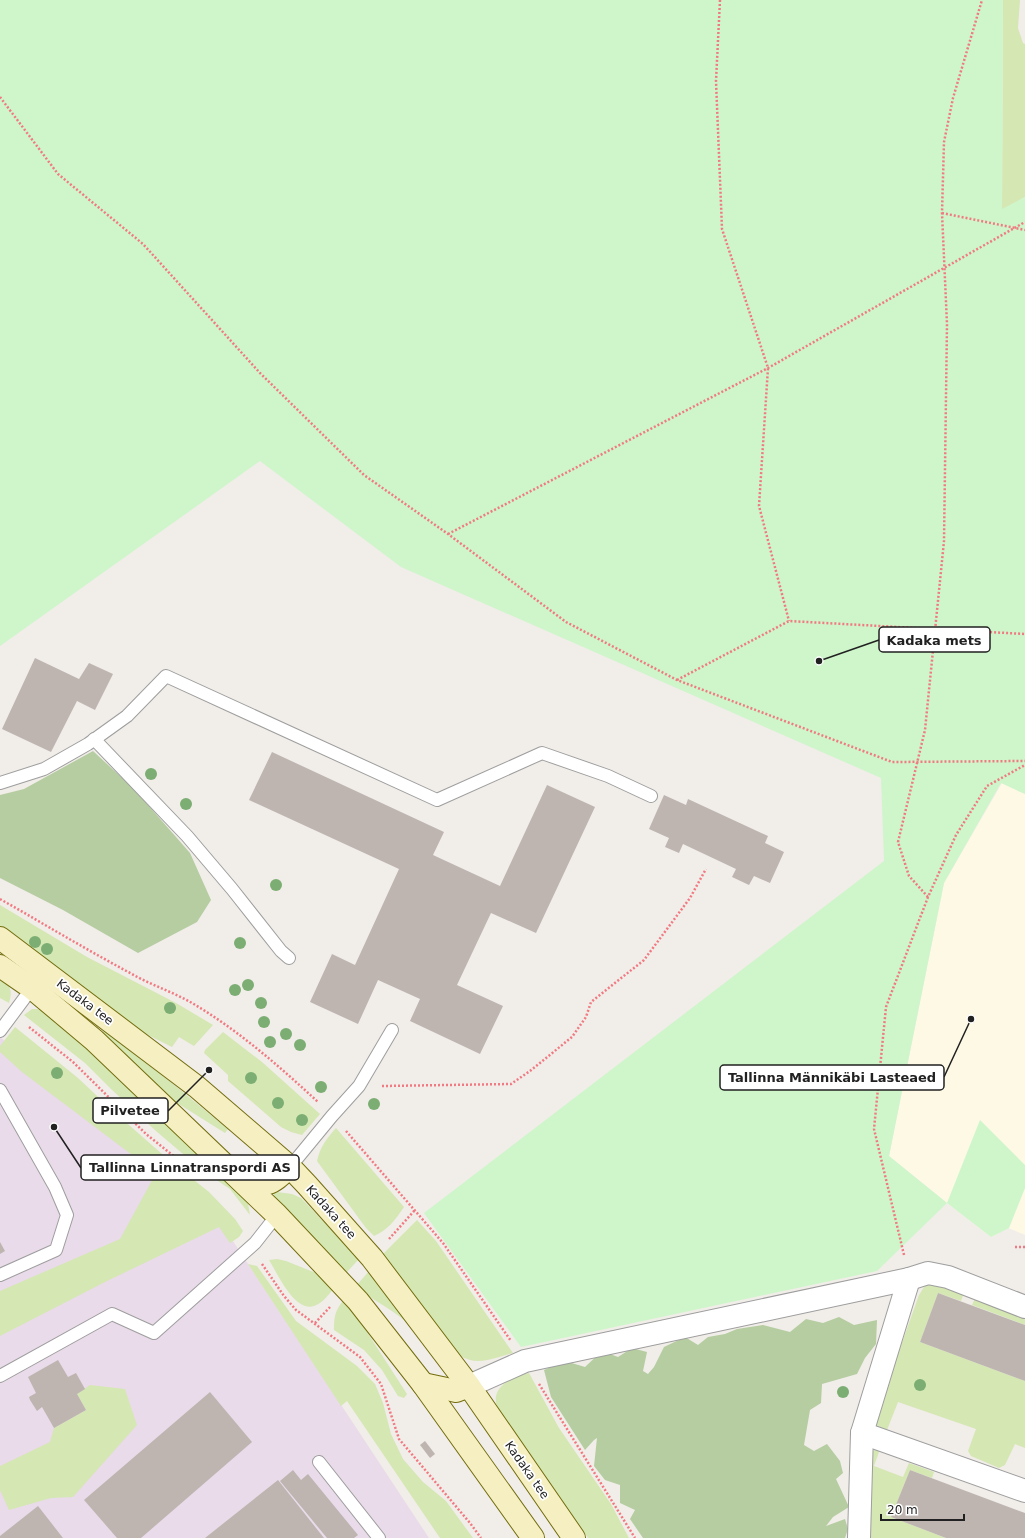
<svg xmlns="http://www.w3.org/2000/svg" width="1025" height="1538" viewBox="0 0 1025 1538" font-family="'DejaVu Sans',sans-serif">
  <rect width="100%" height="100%" fill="#f1ede9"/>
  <path fill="#e9dbe9" d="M0,1037L217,1217L429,1538H0Z"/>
  <path fill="#fdf9e5" d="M1002,783L1025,794V1235L1008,1228L991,1237L947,1203L889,1156L944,883Z"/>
  <g fill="#d5e7b3">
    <path d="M1003,0H1020L1018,28L1023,43L1025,44V197L1002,210Z"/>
    <path d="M0,905L87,957L176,1003L213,1025L194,1046L179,1037L172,1047L142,1032L0,929Z"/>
    <path d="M0,976C10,985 13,990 9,1003L0,998Z"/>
    <path d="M32,1009H37L43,1010L72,1035L247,1198L250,1215L230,1189L203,1171L156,1131L110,1088L85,1063L24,1015Z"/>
    <path d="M15,1027L78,1078L113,1111L170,1161L209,1192L235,1219L243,1231L239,1237L230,1243L219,1227L105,1282L0,1336V1291L120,1239L156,1173L22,1072L0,1052V1046Z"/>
    <path d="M104,1031L173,1084L228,1129L225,1133L166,1096L101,1033Z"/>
    <path d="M223,1032L262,1062L320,1114L302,1135L291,1132L281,1127L228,1081V1075L204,1053L205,1050Z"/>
    <path d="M336,1128L404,1207C395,1220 388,1230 374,1236L366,1228L317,1161C320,1147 327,1138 336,1128Z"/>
    <path d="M277,1192L292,1194L301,1198L359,1259L346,1273L274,1197V1193Z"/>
    <path d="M417,1220L436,1241L513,1353C493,1358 477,1367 459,1355L380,1257Z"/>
    <path d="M277,1259L286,1261L326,1277L335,1287C330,1293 322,1304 314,1306C294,1312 278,1274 269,1260Z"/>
    <path d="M248,1264L257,1266L296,1321L357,1366L375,1384L383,1403L391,1434L403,1459L423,1482L446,1501L473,1538H440L347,1401L341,1406Z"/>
    <path d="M369,1271L407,1317L404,1320C388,1306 371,1301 357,1285Z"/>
    <path d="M928,1284L965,1290L961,1301L938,1293L920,1342L1025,1381V1448L1015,1444L1005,1465L999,1468L971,1456L968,1451L976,1429L898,1402L887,1430L873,1424L919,1295L924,1287Z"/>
    <path d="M977,1294L1025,1312V1325L972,1305Z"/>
    <path d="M345,1298L407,1394L404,1398L398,1396L382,1370L364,1350L334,1330C334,1314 336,1310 345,1298Z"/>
    <path d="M529,1373L559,1428L611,1504L629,1538H588L498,1411C497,1407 495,1401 496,1396C499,1382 517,1376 529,1373Z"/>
    <path d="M90,1385L125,1389L137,1425L73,1497L51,1498L9,1510L0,1490V1466L50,1442L54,1428L86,1410L77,1394Z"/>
    <path d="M880,1449L874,1466L903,1477L909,1463L934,1472L932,1478L910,1470L891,1517L946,1538H863L871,1451Z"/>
  </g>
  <g fill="#b5cda0">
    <path d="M93,751L134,789L190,853L211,900L197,922L138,953L63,910L0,878V795L24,789Z"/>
    <path d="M839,1317L854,1325L877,1320L876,1344L865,1358L857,1374L822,1384L821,1403L810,1410L804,1445L814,1451L827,1444L840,1461L843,1473L836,1479L849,1507L833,1517L826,1526L845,1519L848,1529L845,1538H643L630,1519L635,1510L620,1503V1485L605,1480L594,1466L597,1438L594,1440L585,1450L551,1397L544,1370L565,1361L585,1367L602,1351L618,1357L632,1348L647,1352L643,1371L648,1374L654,1367L664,1347L685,1337L698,1345L708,1337L725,1334L737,1329L763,1325L790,1332L806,1319L823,1323Z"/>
  </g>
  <path fill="#cef6ca" d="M0,0H1003L1002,209L1025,197V794L1001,783L944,883L889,1156L947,1203L980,1120L1025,1165V1188L1009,1228L991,1237L947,1203L877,1271L521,1347L424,1213L884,861L881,778L401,567L260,461L0,646Z"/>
  <g fill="#beb5b1">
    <path d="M35,658L79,679L89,663L113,674L95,710L77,701L51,752L2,729Z"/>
    <path d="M272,752L444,832L433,855L500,886L547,785L595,807L536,933L491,913L457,985L503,1006L480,1054L410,1021L420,999L378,980L358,1024L310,1002L332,954L355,965L399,869L249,800Z"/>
    <path d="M664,795L686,805L688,799L768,836L765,843L784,852L770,883L754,876L749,885L732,877L736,869L683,844L679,853L665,847L669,838L649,829Z"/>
    <path d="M0,1242L5,1251L0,1254Z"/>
    <path d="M938,1293L1025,1325V1381L920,1342Z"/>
    <path d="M58,1360L68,1377L76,1373L85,1389L77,1394L86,1410L54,1428L42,1407L37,1411L30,1400L29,1397L36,1393L28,1377Z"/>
    <path d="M210,1392L252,1442L141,1538H117L84,1500Z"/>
    <path d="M425,1441L435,1454L430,1458L420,1445Z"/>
    <path d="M293,1470L301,1480L308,1474L358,1535L354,1538H327L280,1481Z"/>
    <path d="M910,1470L1025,1513V1538H946L891,1517Z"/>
    <path d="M278,1480L324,1538H205Z"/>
    <path d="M38,1506L63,1538H0V1536Z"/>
  </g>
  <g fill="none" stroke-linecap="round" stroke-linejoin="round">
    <g stroke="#9e9e9e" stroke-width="14">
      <g id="service">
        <path d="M94,739L187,836L232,889L281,951L289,958"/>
        <path d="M0,783L44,769L88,744L127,716L166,676L437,800L542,753L608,776L651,796"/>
        <path d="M0,1031L32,988"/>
        <path d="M0,1090L55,1187L67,1215L56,1250L0,1275"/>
        <path d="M290,1167L332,1116L359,1086L392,1030"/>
        <path d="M0,1376L112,1314L154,1333L255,1243L277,1215"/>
        <path d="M319,1462L379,1538"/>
      </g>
    </g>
    <g stroke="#9e9e9e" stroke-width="24">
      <g id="minor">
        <path d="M469,1386L525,1361L909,1279L928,1273L948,1277L1025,1307"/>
        <path d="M862,1433L1025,1491"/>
        <path d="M859,1538L862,1433L909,1279"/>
      </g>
    </g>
    <g stroke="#736d0d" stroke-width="24">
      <g id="secondary">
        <path d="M0,938L197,1087L290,1167L307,1185L372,1258L469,1386L574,1538"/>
        <path d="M0,966L32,988L94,1040L277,1215L358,1301L423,1384L533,1538"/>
        <path d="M241,1180C268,1187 269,1186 290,1167"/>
        <path d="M423,1384L456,1391L469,1386"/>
      </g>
    </g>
    <g stroke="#f17a82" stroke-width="2.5" stroke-dasharray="2 2" stroke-linecap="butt">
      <path d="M720,0L716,81L722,229L768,368L759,506L789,621"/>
      <path d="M0,97L58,174L143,244L260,373L364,475L448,534L566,622L677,680L892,762L1025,761"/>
      <path d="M942,213L1025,230"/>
      <path d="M448,534L768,368L1025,222"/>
      <path d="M677,680L789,621L1025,634"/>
      <path d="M928,897L909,876L898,842L925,730L944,541L947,324L942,213L944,142L953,98L982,0"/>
      <path d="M0,899C44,924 87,950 132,974C151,985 173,992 192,1003C238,1030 279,1066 318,1102"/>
      <path d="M29,1027L73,1062L146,1134L185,1165"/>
      <path d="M382,1086L511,1084L530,1071L572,1037L586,1017L591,1002L644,960L690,898L706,869"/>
      <path d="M346,1131L443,1243L511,1341"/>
      <path d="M389,1239L415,1210"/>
      <path d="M1015,1247H1025"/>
      <path d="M904,1255L874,1129L886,1007L928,897L956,835L987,786L1025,765"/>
      <path d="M262,1264L284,1296L296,1310L360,1357L381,1384L399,1439L470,1523L481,1538"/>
      <path d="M315,1323L330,1307"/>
      <path d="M539,1384L635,1538"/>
    </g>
    <use href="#service" stroke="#fff" stroke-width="12"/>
    <use href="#minor" stroke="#fff" stroke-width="22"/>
    <use href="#secondary" stroke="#f6efc2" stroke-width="22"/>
  </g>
  <g fill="#7cae74">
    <circle cx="151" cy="774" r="6"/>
    <circle cx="186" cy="804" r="6"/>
    <circle cx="276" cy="885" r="6"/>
    <circle cx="35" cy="942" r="6"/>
    <circle cx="240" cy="943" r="6"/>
    <circle cx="47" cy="949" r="6"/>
    <circle cx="248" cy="985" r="6"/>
    <circle cx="235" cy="990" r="6"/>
    <circle cx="261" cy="1003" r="6"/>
    <circle cx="170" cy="1008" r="6"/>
    <circle cx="264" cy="1022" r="6"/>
    <circle cx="286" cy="1034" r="6"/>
    <circle cx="270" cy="1042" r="6"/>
    <circle cx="300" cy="1045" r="6"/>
    <circle cx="57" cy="1073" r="6"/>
    <circle cx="251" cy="1078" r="6"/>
    <circle cx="321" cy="1087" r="6"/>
    <circle cx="278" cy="1103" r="6"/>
    <circle cx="374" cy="1104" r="6"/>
    <circle cx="302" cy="1120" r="6"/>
    <circle cx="920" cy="1385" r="6"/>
    <circle cx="843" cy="1392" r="6"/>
  </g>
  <g text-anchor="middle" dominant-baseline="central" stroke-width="3.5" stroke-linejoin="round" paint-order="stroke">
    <g font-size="12" fill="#212121" stroke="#fff">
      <text transform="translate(85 1002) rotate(37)">Kadaka tee</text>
      <text transform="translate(331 1212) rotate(48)">Kadaka tee</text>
      <text transform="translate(527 1470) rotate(55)">Kadaka tee</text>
    </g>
  </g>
  <path fill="none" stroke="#212121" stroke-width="1.5" d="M819 661L879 640M971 1019L944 1077M209 1070L168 1111M54 1127L81 1168"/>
  <g fill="#212121" stroke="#fff" stroke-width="1.5">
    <circle cx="819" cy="661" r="4"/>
    <circle cx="971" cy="1019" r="4"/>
    <circle cx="209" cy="1070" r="4"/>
    <circle cx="54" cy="1127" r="4"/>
  </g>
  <g fill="#fff" stroke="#212121" stroke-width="1.5">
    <rect x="879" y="627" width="111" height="25" rx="4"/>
    <rect x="720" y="1065" width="224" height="25" rx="4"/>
    <rect x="93" y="1098" width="75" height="25" rx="4"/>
    <rect x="81" y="1155" width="218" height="25" rx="4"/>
  </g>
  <g font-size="13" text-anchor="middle" font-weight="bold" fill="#212121">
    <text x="934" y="645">Kadaka mets</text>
    <text x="832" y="1082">Tallinna Männikäbi Lasteaed</text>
    <text x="130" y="1115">Pilvetee</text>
    <text x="190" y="1172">Tallinna Linnatranspordi AS</text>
  </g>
  <path d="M881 1514v6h83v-6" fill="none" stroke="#212121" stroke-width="2"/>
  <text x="887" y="1514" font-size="12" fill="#212121" stroke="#ffffff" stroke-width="3" paint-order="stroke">20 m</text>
</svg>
